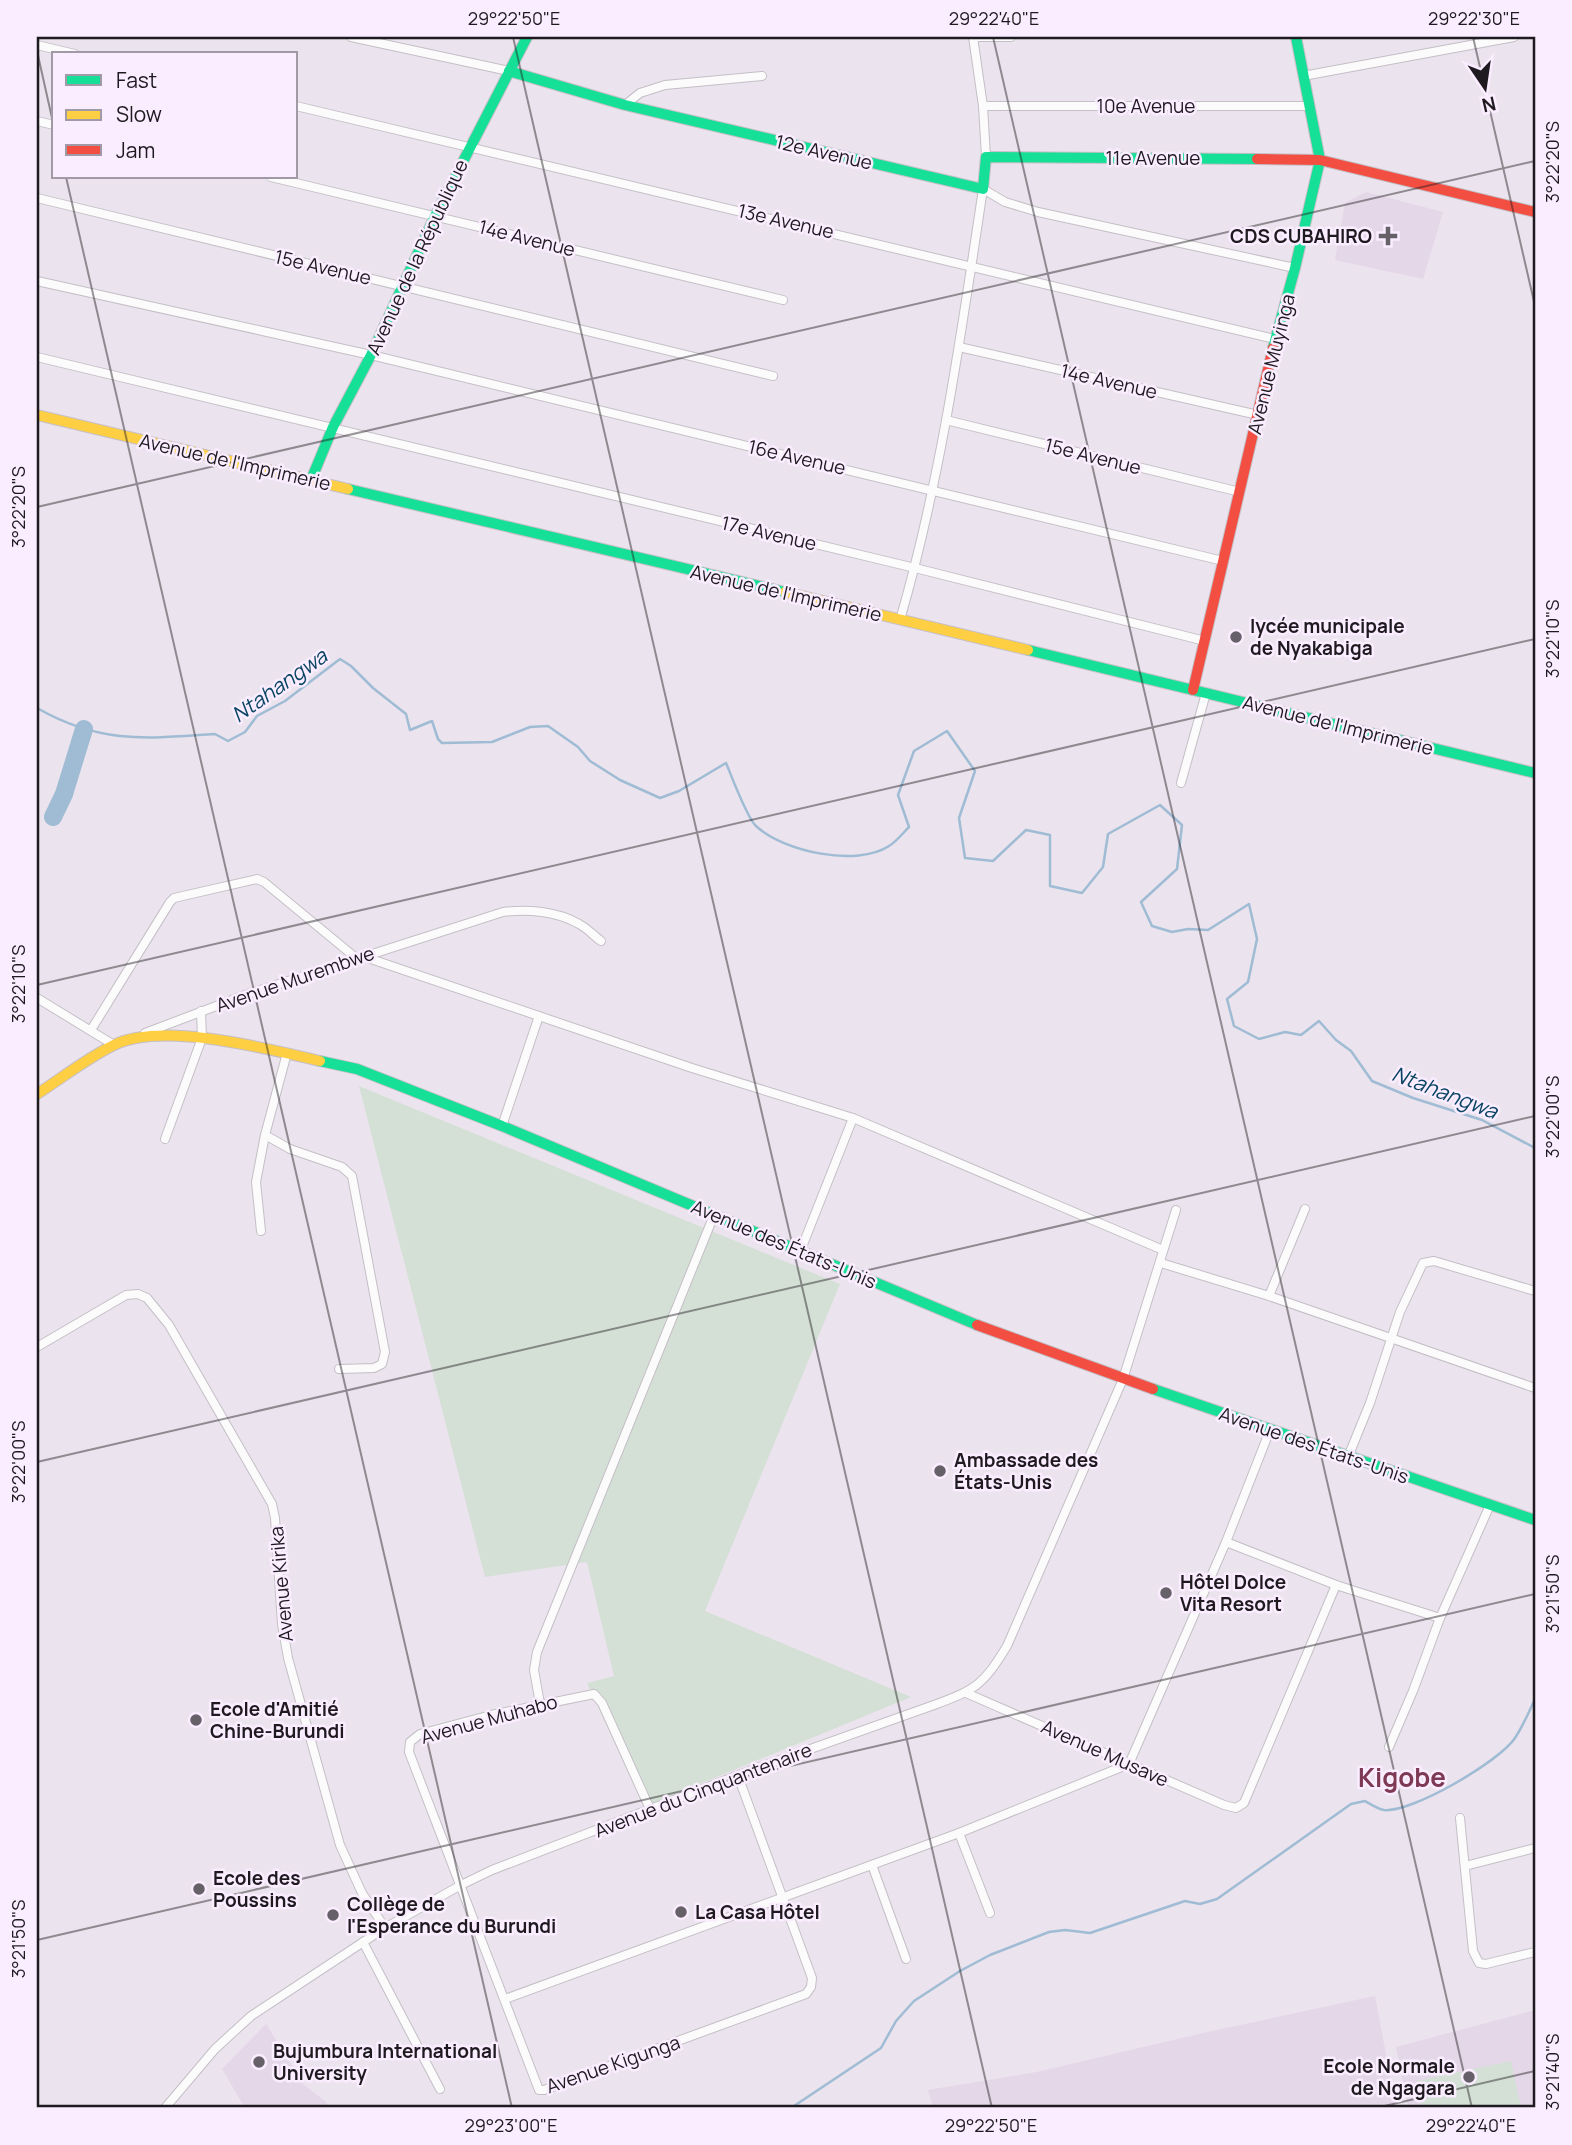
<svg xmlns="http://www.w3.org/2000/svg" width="1572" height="2145" viewBox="0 0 1572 2145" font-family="Manrope,sans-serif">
  <rect width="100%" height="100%" fill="#ebe3ed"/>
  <g fill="#e4d7e8">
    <path d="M1366,192L1443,212L1423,279L1335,260L1345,203Z"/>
    <path d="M1375,1996L1396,2108H933L928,2090L1037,2072L1203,2033Z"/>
    <path d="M1535,2010V2108H1408L1396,2047Z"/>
    <path d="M266,2024L304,2085L325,2101L329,2108H245L222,2069Z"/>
  </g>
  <g fill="#d4e0d6">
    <path d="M359,1086L840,1284L705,1611L911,1697L644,1807L587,1683L614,1676L587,1562L485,1577Z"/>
    <path d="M1511,2061L1521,2108H1422L1416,2081Z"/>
  </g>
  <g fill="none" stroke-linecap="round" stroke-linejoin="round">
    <g stroke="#9fbcd4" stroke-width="2.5">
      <path d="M37,708C100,744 145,739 215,734L228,741L245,732L257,716L285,701L340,659L351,666L373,688L406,714L410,730L432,721L438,739L442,743L492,742L530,727L548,726L578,747L590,761L620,780L660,798L679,791L726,763C732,777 747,818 756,826C784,852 857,867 889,846C896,842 903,833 909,827L898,795L914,751L947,731L975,771L959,818L965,858L993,861L1026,830L1050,835V886L1082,893L1103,867L1108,834L1160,805L1182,825L1177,869L1141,902L1152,926L1172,932L1188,929L1208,930L1249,904L1257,939L1248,982L1227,999L1234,1026L1259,1039L1285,1032L1301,1035L1319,1021L1336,1040L1351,1051L1372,1081L1413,1098L1482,1120L1535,1148"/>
      <path d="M791,2108L881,2048L896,2021L914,2001L960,1971L990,1955L1049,1932L1065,1930L1090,1933L1185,1901L1200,1904L1217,1899L1351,1804L1365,1801C1370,1804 1378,1809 1384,1810C1412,1813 1500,1761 1515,1738C1523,1726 1529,1712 1535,1699"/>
    </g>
    <path stroke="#9fbcd4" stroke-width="18" d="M53,817L64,794L84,729"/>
    <g stroke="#c4bfc6" stroke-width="10">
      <g id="street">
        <path d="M351,37L509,71"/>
        <path d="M973,37L983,106L986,157"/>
        <path d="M973,37H1011"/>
        <path d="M37,45L75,54"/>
        <path d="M1303,76L1514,37"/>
        <path d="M625,105L640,93L665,85L762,76"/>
        <path d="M296,106L1275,339"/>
        <path d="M983,106H1309"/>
        <path d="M37,121L54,125"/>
        <path d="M271,177L783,300"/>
        <path d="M37,198L773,376"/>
        <path d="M37,281L371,355L1223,561"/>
        <path d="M959,347L1258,415"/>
        <path d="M37,357L915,568L1205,641"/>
        <path d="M946,420L1240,492"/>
        <path d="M900,620C941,479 961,334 983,189L1005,202L1038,212L1295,268"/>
        <path d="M1181,783L1206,693"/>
        <path d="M362,956L692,1068L853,1118L1163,1250"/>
        <path d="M37,998L114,1045"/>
        <path d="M91,1030L170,902L174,898L257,879L264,882L356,958"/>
        <path d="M145,1033L248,994L503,912C527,909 557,911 579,924C587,928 594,936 601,941"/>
        <path d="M287,1053L265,1135L290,1149L342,1167L352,1176L385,1352L382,1364L374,1368L339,1369"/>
        <path d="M502,1126L539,1016"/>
        <path d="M165,1139L202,1038L201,1011"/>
        <path d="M261,1231L256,1182L265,1135"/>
        <path d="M800,1252L853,1118"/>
        <path d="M1161,1263L1269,1296L1535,1388"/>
        <path d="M1269,1296L1305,1209"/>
        <path d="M37,1347L126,1295L138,1294L147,1298L169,1325L272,1504L275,1518L282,1624L288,1658L340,1845L362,1893L385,1928"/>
        <path d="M1348,1457L1370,1403L1400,1312L1423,1263L1434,1261L1535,1291"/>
        <path d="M1226,1542L1336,1585L1440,1618"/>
        <path d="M966,1693L1224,1805L1236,1808L1244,1803L1336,1585"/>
        <path d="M540,1704L534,1670L537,1652L714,1215"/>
        <path d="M1389,1747L1413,1691L1440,1618L1490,1505"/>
        <path d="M650,1809L602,1703L594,1694L491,1715L420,1734L410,1742L409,1752L539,2090H544L806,1994L811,1987L812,1978L738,1776"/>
        <path d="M1460,1818L1473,1951L1479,1963L1486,1964L1535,1952"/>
        <path d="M959,1833L990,1913"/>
        <path d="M872,1865L906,1959"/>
        <path d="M1465,1866L1535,1848"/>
        <path d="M363,1942L440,2089"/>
        <path d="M505,1999L959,1833L1129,1764L1226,1542L1270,1430"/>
        <path d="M165,2108L215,2049L251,2016L383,1929L461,1885L492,1870L757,1768L934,1705C977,1689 983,1685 1007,1646L1123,1379L1176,1210"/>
      </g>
    </g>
    <g stroke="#c4bfc6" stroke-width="12">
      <g id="fast">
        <path d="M509,71L625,105L983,189L986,157L1257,159"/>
        <path d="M1273,348L1295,268L1320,160L1296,37"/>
        <path d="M311,480L333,427L371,355L435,216L527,37"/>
        <path d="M348,489L785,592"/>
        <path d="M1028,650L1535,773"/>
        <path d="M320,1061L357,1069L502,1126L977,1325"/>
        <path d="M1153,1389L1535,1520"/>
      </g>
    </g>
    <g stroke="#c4bfc6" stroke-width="12">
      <g id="slow">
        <path d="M37,415L348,489"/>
        <path d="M785,592L1028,650"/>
        <path d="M37,1094C62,1078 87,1058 114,1045C163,1021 268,1049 320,1061"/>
      </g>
    </g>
    <g stroke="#c4bfc6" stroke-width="12">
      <g id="jam">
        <path d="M1257,159L1320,160L1535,212"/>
        <path d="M1193,690L1273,348"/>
        <path d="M977,1325L1153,1389"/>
      </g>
    </g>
    <use href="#street" stroke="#fcfbfc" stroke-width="8"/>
    <use href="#fast" stroke="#16e098" stroke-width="10"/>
    <use href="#slow" stroke="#ffcf43" stroke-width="10"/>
    <use href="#jam" stroke="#f24e42" stroke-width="10"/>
  </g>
  <path fill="none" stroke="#1e1a20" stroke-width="2" stroke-opacity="0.45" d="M513,37L992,2108M993,37L1472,2108M1473,37L1535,306M37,51L54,127M66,177L512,2108M37,507L1535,161M37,985L1535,639M37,1462L1535,1116M37,1940L1535,1594M1376,2108L1535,2071"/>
  <g fill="#666068" stroke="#faedff" stroke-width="2.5">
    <path d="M1384.5 225.5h7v7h7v7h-7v7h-7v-7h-7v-7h7z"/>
    <circle cx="1236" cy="637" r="7"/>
    <circle cx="940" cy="1471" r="7"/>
    <circle cx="1166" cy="1593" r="7"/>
    <circle cx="196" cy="1720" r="7"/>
    <circle cx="199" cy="1889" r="7"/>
    <circle cx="681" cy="1912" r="7"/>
    <circle cx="333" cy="1915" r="7"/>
    <circle cx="259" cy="2062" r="7"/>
    <circle cx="1469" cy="2077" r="7"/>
  </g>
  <g text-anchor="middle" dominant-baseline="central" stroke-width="5" stroke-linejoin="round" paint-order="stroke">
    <g font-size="19" fill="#1e1a20" stroke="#faedff">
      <text x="1146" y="106">10e Avenue</text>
      <text transform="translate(824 152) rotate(13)">12e Avenue</text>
      <text x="1153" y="158">11e Avenue</text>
      <text transform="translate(786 221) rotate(13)">13e Avenue</text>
      <text transform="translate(527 238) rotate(14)">14e Avenue</text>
      <text transform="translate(417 257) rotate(-65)">Avenue de la République</text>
      <text transform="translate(323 267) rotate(13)">15e Avenue</text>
      <text transform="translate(1271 364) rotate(-76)">Avenue Muyinga</text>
      <text transform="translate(1109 381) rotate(13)">14e Avenue</text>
      <text transform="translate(1093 456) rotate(14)">15e Avenue</text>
      <text transform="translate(797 457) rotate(13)">16e Avenue</text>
      <text transform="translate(235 462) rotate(13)">Avenue de l'Imprimerie</text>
      <text transform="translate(769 533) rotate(13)">17e Avenue</text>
      <text transform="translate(786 593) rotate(13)">Avenue de l'Imprimerie</text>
      <text transform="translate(1338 725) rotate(14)">Avenue de l'Imprimerie</text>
      <text transform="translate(295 979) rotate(-19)">Avenue Murembwe</text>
      <text transform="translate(784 1244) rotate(23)">Avenue des États-Unis</text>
      <text transform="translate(1314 1445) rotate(19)">Avenue des États-Unis</text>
      <text transform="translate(281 1584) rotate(-95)">Avenue Kirika</text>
      <text transform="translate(489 1719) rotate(-15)">Avenue Muhabo</text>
      <text transform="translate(1105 1753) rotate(24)">Avenue Musave</text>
      <text transform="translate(703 1790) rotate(-21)">Avenue du Cinquantenaire</text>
      <text transform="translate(613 2064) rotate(-19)">Avenue Kigunga</text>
    </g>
    <g font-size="19" font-weight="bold" fill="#1e1a20" stroke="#faedff" text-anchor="start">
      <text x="1372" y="236" text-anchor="end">CDS CUBAHIRO</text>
      <text x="1250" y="626">lycée municipale<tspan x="1250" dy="22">de Nyakabiga</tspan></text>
      <text x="954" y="1460">Ambassade des<tspan x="954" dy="22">États-Unis</tspan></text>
      <text x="1180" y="1582">Hôtel Dolce<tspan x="1180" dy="22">Vita Resort</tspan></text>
      <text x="210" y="1709">Ecole d'Amitié<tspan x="210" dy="22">Chine-Burundi</tspan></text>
      <text x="213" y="1878">Ecole des<tspan x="213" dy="22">Poussins</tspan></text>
      <text x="347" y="1904">Collège de<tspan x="347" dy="22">l'Esperance du Burundi</tspan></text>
      <text x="695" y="1912">La Casa Hôtel</text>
      <text x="273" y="2051">Bujumbura International<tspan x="273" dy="22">University</tspan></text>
      <text x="1455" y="2066" text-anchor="end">Ecole Normale<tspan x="1455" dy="22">de Ngagara</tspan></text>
    </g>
    <g font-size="21" font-style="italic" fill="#094463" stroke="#faedff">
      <text transform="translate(279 685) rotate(-35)">Ntahangwa</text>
      <text transform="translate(1445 1092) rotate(21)">Ntahangwa</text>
    </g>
    <g font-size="26" font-weight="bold" fill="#7e3a55" stroke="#faedff">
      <text x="1402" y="1777">Kigobe</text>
    </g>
  </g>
  <rect width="1572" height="2145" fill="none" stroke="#faedff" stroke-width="77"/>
  <rect x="52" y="52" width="245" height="126" fill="#faedff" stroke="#a299a6" stroke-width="2"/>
  <rect x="66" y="75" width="35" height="10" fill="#16e098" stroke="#a299a6" stroke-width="2"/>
  <text x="116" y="88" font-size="21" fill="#1e1a20">Fast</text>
  <rect x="66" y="110" width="35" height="10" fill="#ffcf43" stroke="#a299a6" stroke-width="2"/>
  <text x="116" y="122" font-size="21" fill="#1e1a20">Slow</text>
  <rect x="66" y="145" width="35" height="10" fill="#f24e42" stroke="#a299a6" stroke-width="2"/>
  <text x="116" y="158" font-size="21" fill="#1e1a20">Jam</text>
  <g transform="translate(1485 88) rotate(167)" stroke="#faedff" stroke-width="5" paint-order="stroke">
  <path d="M0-5L12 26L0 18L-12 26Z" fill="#1e1a20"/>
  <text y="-10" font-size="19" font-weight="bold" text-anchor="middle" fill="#1e1a20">N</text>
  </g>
  <rect x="38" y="38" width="1496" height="2068" fill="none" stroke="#1e1a20" stroke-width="2.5"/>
  <g font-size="18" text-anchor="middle" fill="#1e1a20">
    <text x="514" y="25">29°22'50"E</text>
    <text x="994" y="25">29°22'40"E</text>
    <text x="1474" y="25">29°22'30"E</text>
    <text transform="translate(1553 162) rotate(-90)" y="6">3°22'20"S</text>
    <text transform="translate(19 507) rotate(-90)" y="6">3°22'20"S</text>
    <text transform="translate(1553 639) rotate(-90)" y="6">3°22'10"S</text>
    <text transform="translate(19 984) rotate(-90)" y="6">3°22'10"S</text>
    <text transform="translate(1553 1117) rotate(-90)" y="6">3°22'00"S</text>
    <text transform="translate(19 1462) rotate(-90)" y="6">3°22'00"S</text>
    <text transform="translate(1553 1594) rotate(-90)" y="6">3°21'50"S</text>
    <text transform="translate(19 1939) rotate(-90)" y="6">3°21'50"S</text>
    <text transform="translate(1553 2072) rotate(-90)" y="6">3°21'40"S</text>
    <text x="511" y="2132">29°23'00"E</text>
    <text x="991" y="2132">29°22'50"E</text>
    <text x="1471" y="2132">29°22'40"E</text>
  </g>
</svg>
